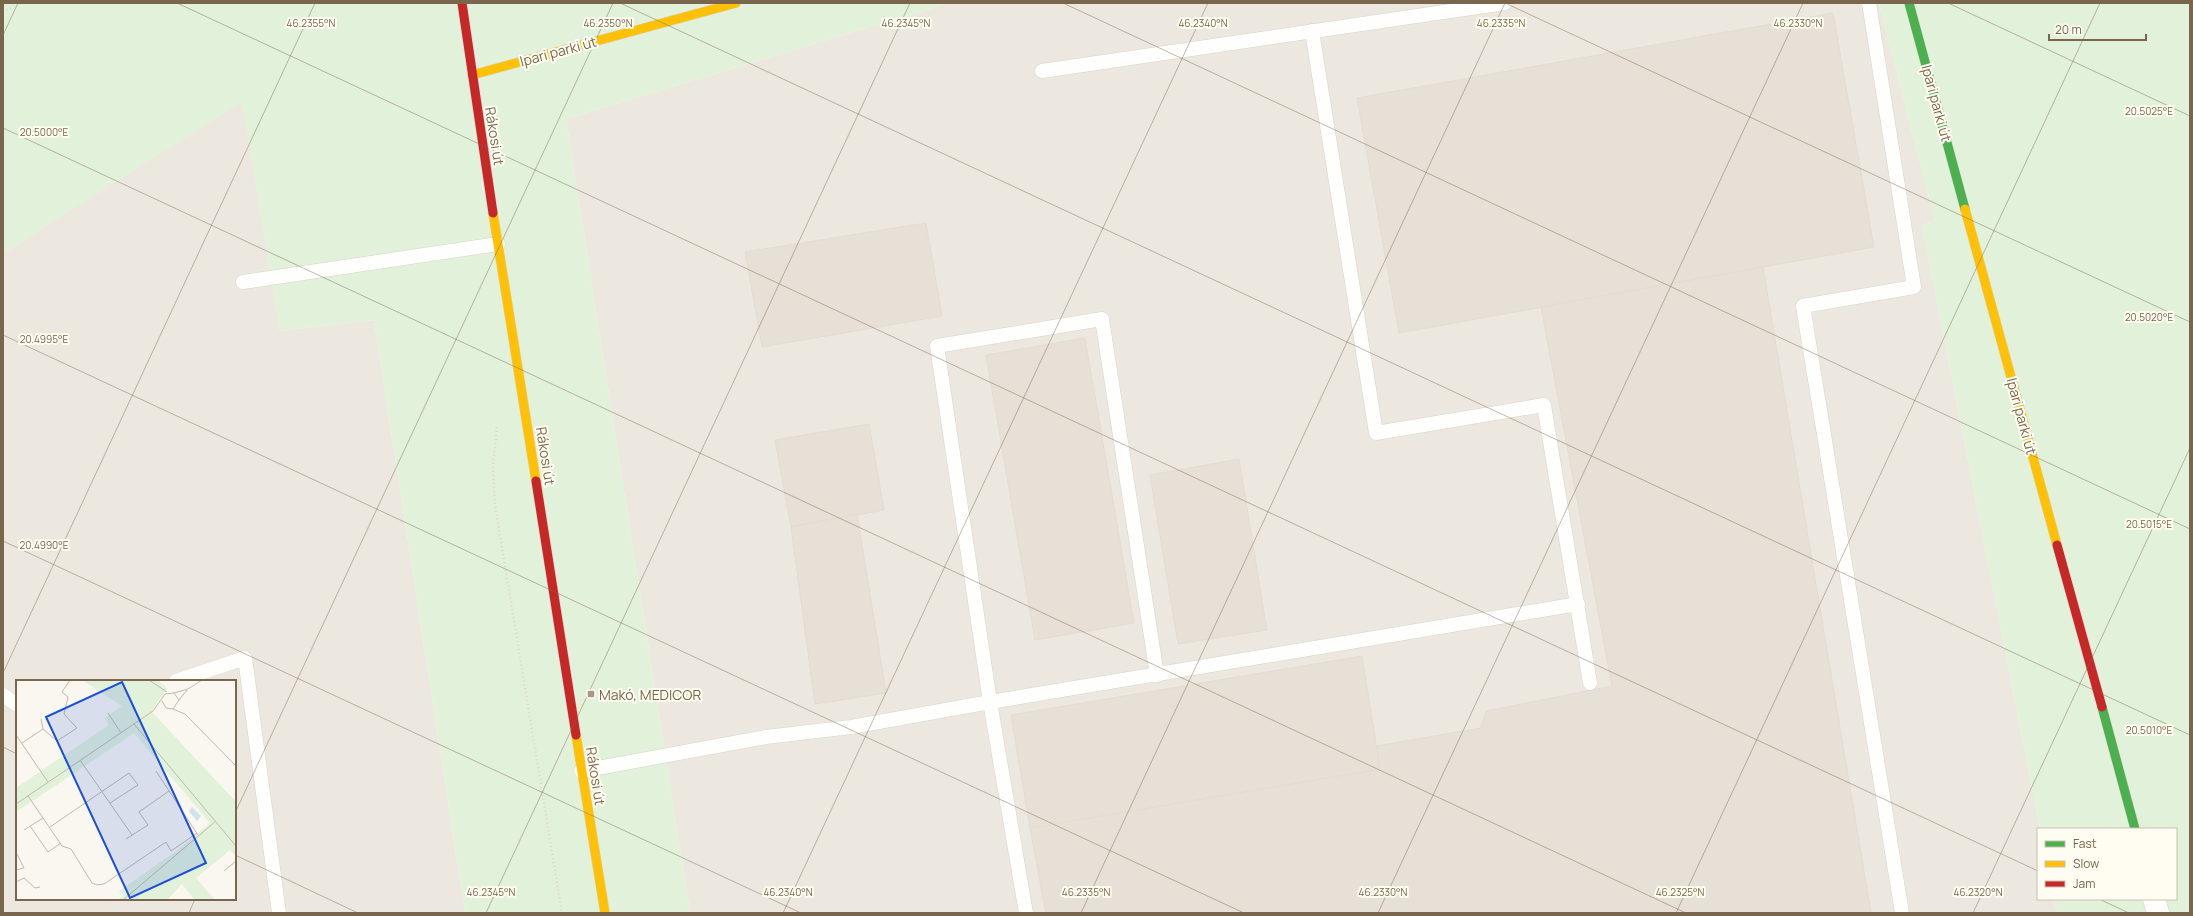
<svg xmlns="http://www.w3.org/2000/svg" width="2193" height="916" viewBox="0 0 2193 916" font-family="Manrope,sans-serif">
  <rect width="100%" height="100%" fill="#f9f7ef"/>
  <g fill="#ede8df" fill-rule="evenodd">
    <path d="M949,3H1879L1935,221L1922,225L2040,829H2038V899H2054L2057,913H690L566,119Z"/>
    <path d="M242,101L280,331L374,320L465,913H3V253ZM17,681H235V899H17Z"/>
  </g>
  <g fill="#e2f1da">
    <path d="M3,3H949L566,119L690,913H465L374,320L280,331L242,102L3,253Z"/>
    <path d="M1879,3H2190V913H2057L2054,899H2176V829H2040L1922,225L1935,221Z"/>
  </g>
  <g fill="#e6e0d6" stroke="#e2dcd1">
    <path d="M1833,13L1874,247L1399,333L1357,98Z"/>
    <path d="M926,223L942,316L762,347L745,252Z"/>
    <path d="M1763,267L1871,913H1046L1030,828L1380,769L1376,746L1481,728L1486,711L1612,686L1541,307Z"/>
    <path d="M1085,338L1134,623L1035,640L986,355Z"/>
    <path d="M869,424L884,510L791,527L775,440Z"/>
    <path d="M1239,459L1267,630L1178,644L1150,475Z"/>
    <path d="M857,514L886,693L815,704L791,527Z"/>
    <path d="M1362,656L1380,769L1030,828L1011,715Z"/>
  </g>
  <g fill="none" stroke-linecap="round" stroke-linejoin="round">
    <g stroke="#d8d4cd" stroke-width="15">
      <g id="lane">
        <path d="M1869,3L1914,287L1803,306L1902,913"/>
        <path d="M1312,31L1376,433L1544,405L1590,683"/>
        <path d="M1042,71L1505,3"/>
        <path d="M243,282L498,244"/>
        <path d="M176,681L245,658L279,913"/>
        <path d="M3,695L17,705"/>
        <path d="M581,771L766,737L851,727L990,702L1578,604"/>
        <path d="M1026,913L990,702L937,346L1102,319L1157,675"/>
      </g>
    </g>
    <g stroke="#d8d4cd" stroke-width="23">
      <path id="street" d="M2154,899L2158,913"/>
    </g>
    <g stroke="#d8d3c9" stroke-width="10">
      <g id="fast">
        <path d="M1909,3L1965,209"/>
        <path d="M2102,707L2135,829"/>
      </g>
    </g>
    <g stroke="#d8d3c9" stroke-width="10">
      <g id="slow">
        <path d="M472,75L736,3"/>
        <path d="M1965,209L2057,545"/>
        <path d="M493,213L536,481"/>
        <path d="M576,735L605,913"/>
      </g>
    </g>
    <g stroke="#d8d3c9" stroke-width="10">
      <g id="jam">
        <path d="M462,3L493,213"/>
        <path d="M536,481L576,735"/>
        <path d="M2057,545L2102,707"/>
      </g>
    </g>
    <g stroke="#dbd7d0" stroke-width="2.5" stroke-dasharray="1 3" stroke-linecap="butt">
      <path d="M3,12L18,3"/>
      <path d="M497,427L493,466L495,505L562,913"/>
    </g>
    <use href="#lane" stroke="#fefefd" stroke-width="14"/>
    <use href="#street" stroke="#fefefd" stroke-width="22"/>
    <use href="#fast" stroke="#4caf50" stroke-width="9"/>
    <use href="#slow" stroke="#ffc107" stroke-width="9"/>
    <use href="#jam" stroke="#c62828" stroke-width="9"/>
  </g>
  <path fill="none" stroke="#79664c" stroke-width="1" stroke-opacity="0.45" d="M177,3L2038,871M620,3L2190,735M1063,3L2190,529M1505,3L2190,322M1948,3L2190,116M3,35L18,3M3,128L1686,913M3,335L1244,913M3,541L801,913M3,673L315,3M3,747L17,754M235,813L613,3M235,855L358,913M2099,899L2129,913M189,913L195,899M486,913L910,3M783,913L1208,3M1081,913L1505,3M1378,913L1803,3M1676,913L2100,3M1973,913L2190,448"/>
  <rect fill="#a69985" stroke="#fffdf2" stroke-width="1.5" x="587" y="690" width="8" height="8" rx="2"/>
  <g text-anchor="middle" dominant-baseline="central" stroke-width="4" stroke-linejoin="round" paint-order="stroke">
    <g font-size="14" fill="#79664c" stroke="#fffdf2">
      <text transform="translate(558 51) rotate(-15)">Ipari parki út</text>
      <text transform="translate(1937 103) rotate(75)">Ipari parki út</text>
      <text transform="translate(495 136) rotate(81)">Rákosi út</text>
      <text transform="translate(2022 416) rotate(75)">Ipari parki út</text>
      <text transform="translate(546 456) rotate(81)">Rákosi út</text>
      <text transform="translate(596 776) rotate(81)">Rákosi út</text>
    </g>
    <g font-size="14" fill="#79664c" stroke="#fffdf2" text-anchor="start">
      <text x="599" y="694">Makó, MEDICOR</text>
    </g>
  </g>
  <g transform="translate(16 680)">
    <rect width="220" height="220" fill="#f9f7ef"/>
    <path d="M66,0H142L151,9L135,31L220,122V176L214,170L180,198L199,220H179L166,204L151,220H102L107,216L103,211L162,170L194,143L118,53L0,132V108L93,45L89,38L106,26Z" fill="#e2f1da"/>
    <path d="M176,127L185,136L181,141L173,131Z" fill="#d0e2ea"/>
    <path fill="none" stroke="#c2b9a9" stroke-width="1" d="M133,0L151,12M158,13L172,9L186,0M163,20L171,10M157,29L169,34L220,86M92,33L105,53M25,39L27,49L41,61L61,48L48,34L52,17L46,12L54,0M118,44L220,166M0,55L32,102M6,63L27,49M64,80L116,155M140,91L182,155M12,116L46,166L55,169L76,203L81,205L88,204L150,162L155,171L181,153M0,124L137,31L149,14L158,13L163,20L157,29L150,28L146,21M14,146L32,172L45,163M34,147L113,93L122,105L94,123M8,150L27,138M110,159L132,145L123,132L153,111M0,190L8,188L1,174M208,191L220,181M0,202L8,198L19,208L24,207M107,220L200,141"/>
    <path fill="#1d4ed8" fill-opacity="0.15" stroke="#1d4ed8" stroke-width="2" d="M106,2L190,183L114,218L30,37Z"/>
    <rect width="220" height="220" fill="none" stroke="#79664c" stroke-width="2"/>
  </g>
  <g font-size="10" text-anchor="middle" fill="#79664c" stroke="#fffdf2" stroke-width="4" stroke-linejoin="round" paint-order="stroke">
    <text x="311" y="27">46.2355°N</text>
    <text x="608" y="27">46.2350°N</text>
    <text x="906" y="27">46.2345°N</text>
    <text x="1203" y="27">46.2340°N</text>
    <text x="1501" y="27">46.2335°N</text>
    <text x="1798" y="27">46.2330°N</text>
    <text x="2149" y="115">20.5025°E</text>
    <text x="44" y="136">20.5000°E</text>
    <text x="2149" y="321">20.5020°E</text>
    <text x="44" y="343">20.4995°E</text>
    <text x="2149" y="528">20.5015°E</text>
    <text x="44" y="549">20.4990°E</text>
    <text x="2149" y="734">20.5010°E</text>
    <text x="491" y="896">46.2345°N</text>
    <text x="788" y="896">46.2340°N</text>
    <text x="1086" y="896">46.2335°N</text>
    <text x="1383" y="896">46.2330°N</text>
    <text x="1680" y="896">46.2325°N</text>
    <text x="1978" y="896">46.2320°N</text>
  </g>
  <rect width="2193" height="916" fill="none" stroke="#79664c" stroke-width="8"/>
  <rect x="2037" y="828" width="140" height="72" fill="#fffdf2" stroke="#c9c1b0"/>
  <rect x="2045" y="841" width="20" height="6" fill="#4caf50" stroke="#c9c1b0"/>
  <text x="2073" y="848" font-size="12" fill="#79664c">Fast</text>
  <rect x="2045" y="861" width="20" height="6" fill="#ffc107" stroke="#c9c1b0"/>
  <text x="2073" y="868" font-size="12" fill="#79664c">Slow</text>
  <rect x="2045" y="881" width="20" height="6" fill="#c62828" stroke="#c9c1b0"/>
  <text x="2073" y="888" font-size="12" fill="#79664c">Jam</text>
  <path d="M2049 34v6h97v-6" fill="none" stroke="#79664c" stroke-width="2"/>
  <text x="2055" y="34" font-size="12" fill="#79664c" stroke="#fffdf2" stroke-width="3" paint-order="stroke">20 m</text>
</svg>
